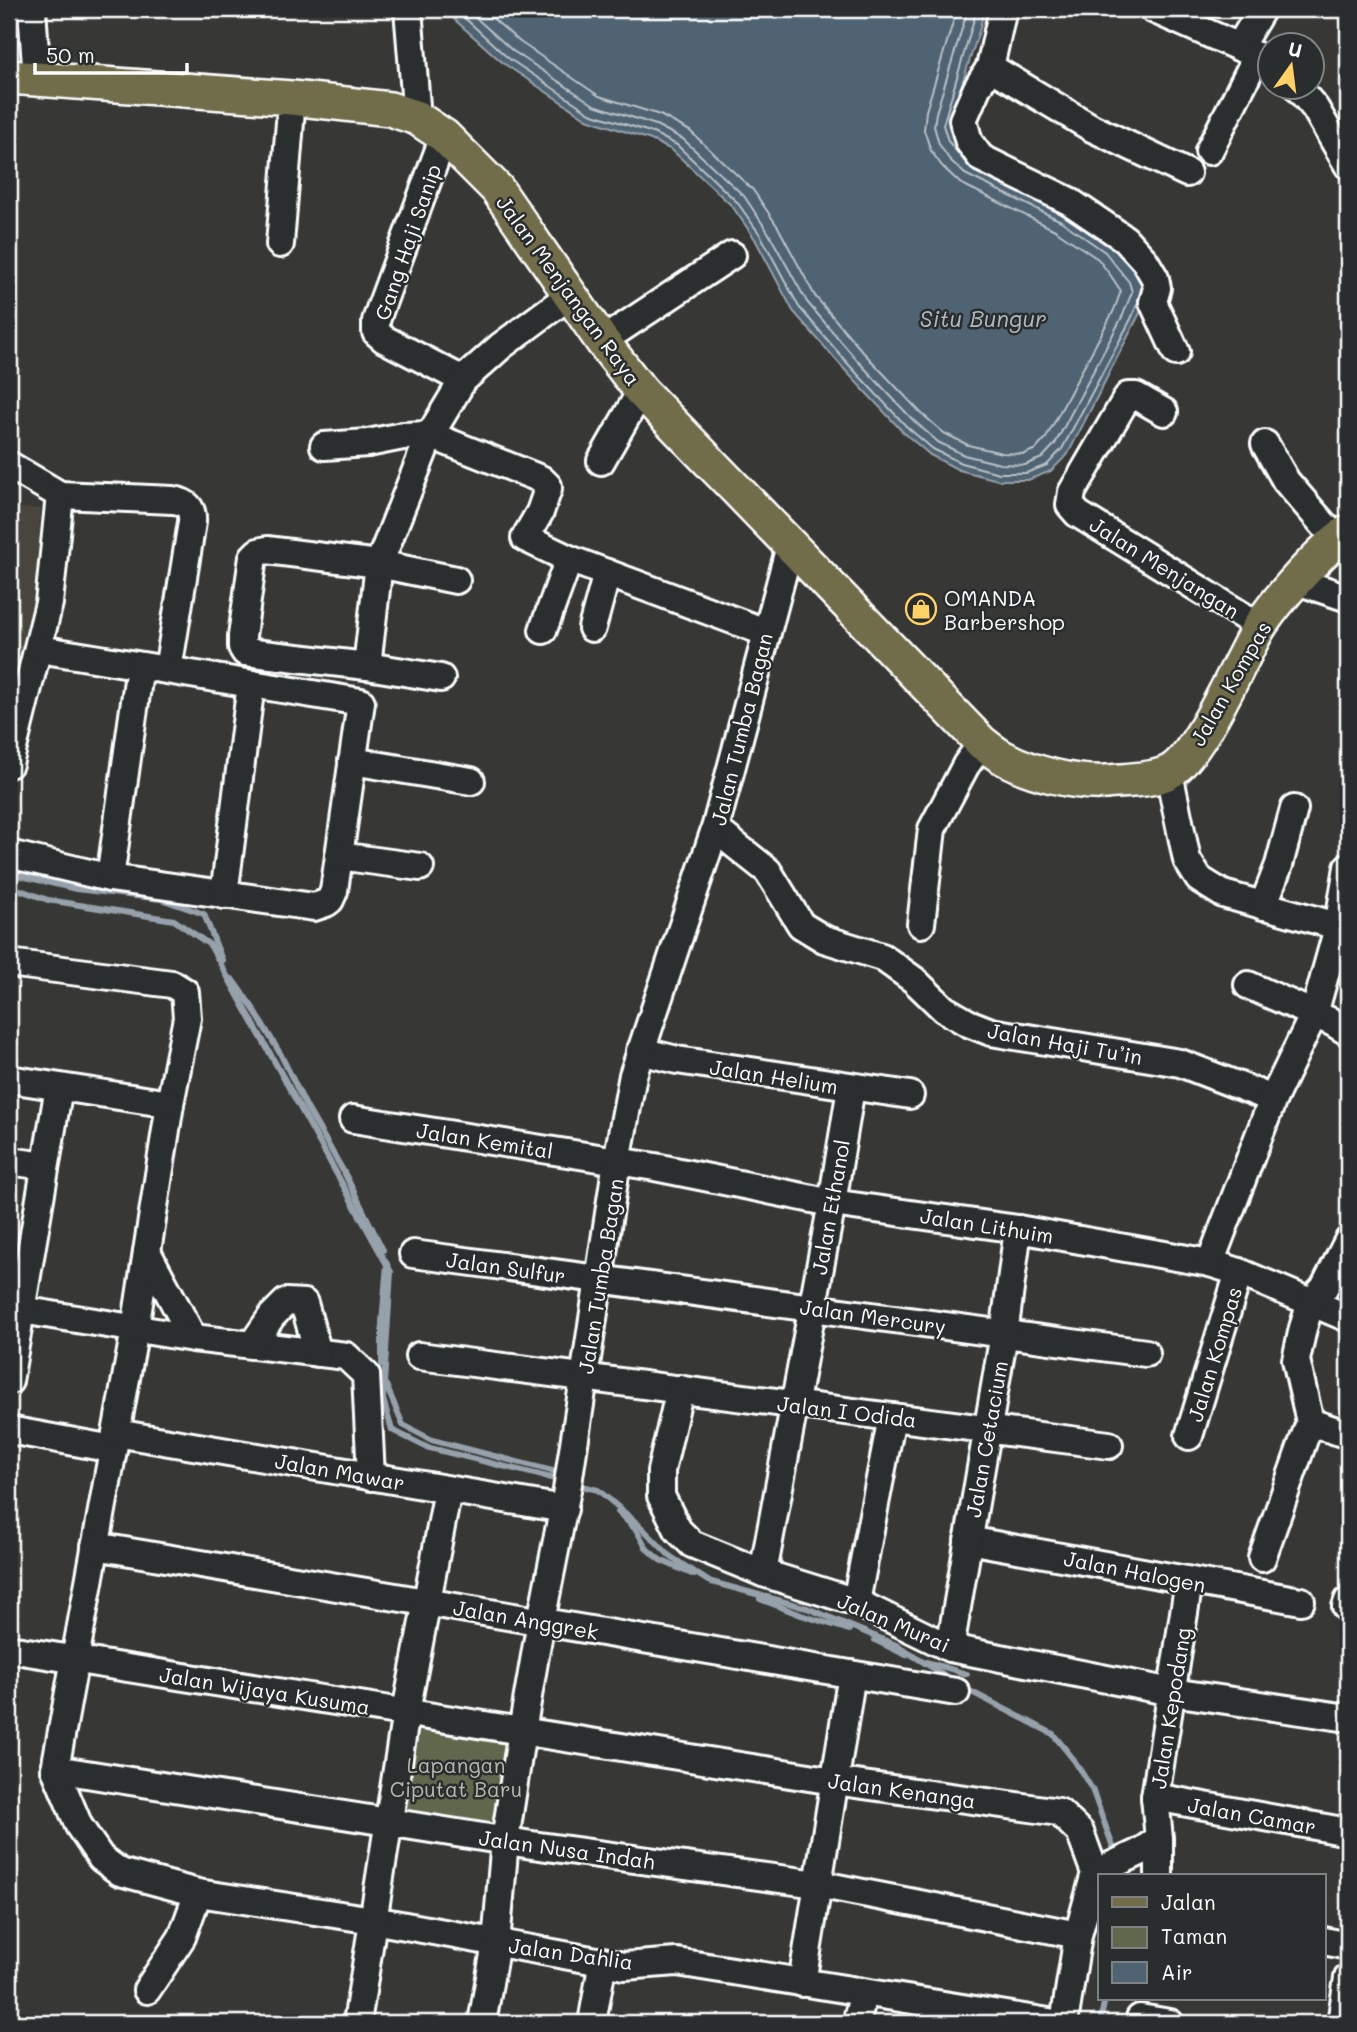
<svg xmlns="http://www.w3.org/2000/svg" width="1357" height="2032" viewBox="0 0 1357 2032" font-family="Mali,sans-serif">
  <rect width="100%" height="100%" fill="#373835"/>
  <filter id="ink" filterUnits="userSpaceOnUse"><feTurbulence type="fractalNoise" baseFrequency=".0143" numOctaves="2"/><feDisplacementMap in="SourceGraphic" scale="14" xChannelSelector="R" yChannelSelector="G"/><feConvolveMatrix kernelMatrix="1 2 1 2 8 2 1 2 1" color-interpolation-filters="sRGB"/></filter>
  <g filter="url(#ink)">
    <path fill="#46453e" d="M9,507L41,509L35,597L9,706Z"/>
    <path fill="#5f674d" stroke="#afb3a6" stroke-width="2" d="M410,1719L516,1736L500,1834L396,1815Z"/>
    <path fill="#506373" stroke="#96a1ab" stroke-width="2" d="M446,9H984L980,28L952,115C949,129 953,137 961,148L1116,240L1143,275L1145,303L1068,454L1051,471L1028,480H998L959,470L930,455L903,432L844,369L793,311L755,239L732,206L672,150L651,140L587,119L503,63L455,20Z"/>
    <g fill="none" stroke-linecap="round" stroke-linejoin="round">
      <g stroke="#b9c1c7" stroke-width="2">
        <path d="M455,9L508,58L590,113L653,133L677,145L737,202L761,236L799,307L849,365L907,427L933,449L961,463L999,473H1026L1047,465L1062,449L1131,319L1139,300"/>
        <path d="M466,9L513,51L594,105L656,125L683,139L744,196L768,232L807,302L856,359L913,420L938,442L964,455L1000,464L1025,465L1042,458L1055,444L1123,315L1132,292L1129,282L1105,252L1061,221L965,174L949,159L939,144L934,126L936,113L968,9"/>
        <path d="M482,9L520,42L599,96L660,115L690,131L753,190L778,227L815,296L863,352L921,413L944,433L968,445L1002,453L1024,454L1036,449L1046,438L1114,310L1121,291L1111,276L1098,259L1055,230L960,183L942,166L931,151L924,130L926,111L957,9"/>
        <path d="M966,163L948,141L943,125L977,9"/>
      </g>
      <g stroke="#96a1ab" stroke-width="6">
        <path d="M9,873L76,889L161,899L204,914L222,960"/>
        <path d="M9,886L48,900L174,920L210,945L391,1272L383,1399L392,1430L426,1447L563,1481"/>
        <path d="M232,979L253,1008L281,1055L307,1108L345,1174L383,1250"/>
        <path d="M382,1365V1322L387,1264"/>
        <path d="M386,1385L403,1425L432,1440L564,1474"/>
        <path d="M574,1484L598,1490L638,1524L671,1557L708,1581L807,1608L896,1645L952,1680"/>
        <path d="M618,1512L637,1531L647,1549L660,1560L694,1575"/>
        <path d="M760,1599L801,1615L849,1630"/>
        <path d="M875,1640L906,1655"/>
        <path d="M927,1662L967,1674"/>
        <path d="M964,1688L1053,1734L1074,1760L1092,1789L1116,1855"/>
        <path d="M1104,2023L1101,2017L1105,1999"/>
      </g>
      <g stroke="#fff" stroke-width="32">
        <g id="minor">
          <path d="M32,9L37,79"/>
          <path d="M408,9L417,118"/>
          <path d="M1003,9L990,67L977,88L963,120L969,142L981,158L1069,201L1125,239L1145,261L1155,278L1157,288L1153,302L1176,352"/>
          <path d="M1153,9L1239,47L1270,64"/>
          <path d="M1239,47L1262,9"/>
          <path d="M990,67L1092,128L1187,173"/>
          <path d="M1298,88L1315,108L1348,165"/>
          <path d="M444,136L380,309L376,321V332L384,339L463,380"/>
          <path d="M1209,151L1257,56"/>
          <path d="M280,244L292,98"/>
          <path d="M602,341L732,255"/>
          <path d="M1164,412L1136,396H1128L1072,492L1070,505L1078,514L1259,626"/>
          <path d="M1265,444L1286,481L1336,539"/>
          <path d="M324,446L368,443L403,436L430,435L541,479L548,486V489L540,512L525,538L569,559L765,632"/>
          <path d="M601,461L641,391"/>
          <path d="M9,465L60,495L173,500C187,502 193,508 192,522L168,670"/>
          <path d="M1297,581L1348,598"/>
          <path d="M592,628L607,573"/>
          <path d="M543,630L569,559"/>
          <path d="M367,666L379,564L430,435L463,380L501,346L570,295"/>
          <path d="M441,678L367,666L245,652L242,647V636L253,557L258,552L267,550L379,564L456,580"/>
          <path d="M352,761L471,781"/>
          <path d="M9,764L49,603L60,495"/>
          <path d="M1169,773L1187,860L1199,879L1223,894L1348,929"/>
          <path d="M715,829L768,871L801,925L824,939L882,957L914,980L944,1009L968,1023L991,1032L1180,1063L1273,1099"/>
          <path d="M9,854L110,878L314,907L326,903L330,900L334,891L361,702L39,649"/>
          <path d="M339,856L420,867"/>
          <path d="M110,878L140,666"/>
          <path d="M224,895L251,684"/>
          <path d="M1263,906L1279,865L1294,809"/>
          <path d="M921,924L932,829L966,765L982,743"/>
          <path d="M9,963L172,984L185,992L187,1018L170,1104L135,1329L55,1769L79,1826L101,1858L120,1872L198,1893L373,1920L624,1966L677,1962L1055,2023"/>
          <path d="M1248,985L1332,1022L1348,1032"/>
          <path d="M640,1051L677,1060L910,1095"/>
          <path d="M9,1079L170,1104"/>
          <path d="M353,1119L655,1167L832,1203L1018,1229L1210,1263L1239,1272L1348,1318"/>
          <path d="M9,1161L45,1166"/>
          <path d="M147,1252L193,1338"/>
          <path d="M413,1254L1146,1353"/>
          <path d="M1210,1263L1273,1099L1314,1014L1338,928L1348,867"/>
          <path d="M9,1308L193,1338L346,1356L366,1375L371,1477"/>
          <path d="M252,1345L272,1316L286,1302L304,1303L318,1353"/>
          <path d="M419,1356L1109,1445"/>
          <path d="M9,1381L59,1087"/>
          <path d="M680,1389L661,1471V1496L678,1530L692,1544L763,1573L856,1602L950,1648L1172,1692L1348,1718"/>
          <path d="M1310,1422L1348,1435"/>
          <path d="M9,1430L113,1449"/>
          <path d="M116,1433L564,1509"/>
          <path d="M1189,1436L1239,1272"/>
          <path d="M968,1540L1301,1601"/>
          <path d="M95,1546L956,1692"/>
          <path d="M1262,1558L1310,1422L1296,1360L1303,1328L1311,1302L1324,1288L1348,1241"/>
          <path d="M763,1573L832,1203L851,1088"/>
          <path d="M856,1602L892,1417"/>
          <path d="M1346,1607L1348,1601"/>
          <path d="M950,1648L1004,1334L1018,1229"/>
          <path d="M9,1649L834,1781L1059,1812L1080,1832L1095,1873L1078,1935L1064,2023"/>
          <path d="M55,1769L532,1845L817,1884L1078,1935"/>
          <path d="M1155,1797L1348,1832"/>
          <path d="M1095,1873L1140,1852L1159,1839"/>
          <path d="M1159,1876V1839L1155,1797L1189,1581"/>
          <path d="M1324,1941L1348,1946"/>
          <path d="M802,1983L852,1674"/>
          <path d="M147,1990L182,1937L198,1893"/>
          <path d="M1140,2018L1170,2023"/>
          <path d="M357,2023L406,1712L448,1490"/>
          <path d="M482,2023L496,1943L505,1840L522,1731L541,1621L567,1490L617,1161L633,1075L715,829L790,546"/>
          <path d="M592,2023L603,1961"/>
          <path d="M856,2023L864,1993"/>
          <path d="M1341,2023L1348,1978"/>
        </g>
      </g>
      <g stroke="#fff" stroke-width="38">
        <path id="major" d="M9,77L292,98L390,109L417,118L444,136L497,189L602,341L641,391L982,743C989,748 996,754 1004,758C1031,773 1076,784 1106,782C1124,780 1153,781 1169,772C1198,758 1240,660 1258,629C1273,604 1324,546 1348,532"/>
      </g>
      <use href="#minor" stroke="#2a2d2e" stroke-width="26"/>
      <use href="#major" stroke="#716d4b" stroke-width="33"/>
    </g>
  </g>
  <defs>
    <g id="shop-ring" transform="scale(1.575)"><circle r="9.5" fill="#2a2d2e" stroke="#ffd166" stroke-width="1.5"/><path d="M-5-2.5h2.3a2.7 3.5 0 0 1 5.4 0H5L5.5 6h-11ZM-1.5-2.5h3a1.5 2.3 0 0 0-3 0Z" fill="#ffd166"/></g>
  </defs>
  <g fill-rule="evenodd">
    <use href="#shop-ring" x="921" y="609"/>
  </g>
  <g text-anchor="middle" dominant-baseline="central" stroke-width="5" stroke-linejoin="round" paint-order="stroke">
    <g font-size="21" fill="#fff" stroke="#2a2d2e">
      <text transform="translate(407 242) rotate(-71)">Gang Haji Sanip</text>
      <text transform="translate(569 290) rotate(54)">Jalan Menjangan Raya</text>
      <text transform="translate(1165 567) rotate(32)">Jalan Menjangan</text>
      <text transform="translate(1230 683) rotate(-60)">Jalan Kompas</text>
      <text transform="translate(741 729) rotate(-76)">Jalan Tumba Bagan</text>
      <text transform="translate(1065 1043) rotate(10)">Jalan Haji Tu’in</text>
      <text transform="translate(774 1076) rotate(9)">Jalan Helium</text>
      <text transform="translate(485 1140) rotate(9)">Jalan Kemital</text>
      <text transform="translate(830 1207) rotate(-80)">Jalan Ethanol</text>
      <text transform="translate(987 1225) rotate(9)">Jalan Lithuim</text>
      <text transform="translate(506 1267) rotate(8)">Jalan Sulfur</text>
      <text transform="translate(600 1276) rotate(-81)">Jalan Tumba Bagan</text>
      <text transform="translate(873 1316) rotate(8)">Jalan Mercury</text>
      <text transform="translate(1214 1354) rotate(-73)">Jalan Kompas</text>
      <text transform="translate(847 1411) rotate(7)">Jalan I Odida</text>
      <text transform="translate(986 1439) rotate(-80)">Jalan Cetacium</text>
      <text transform="translate(340 1471) rotate(10)">Jalan Mawar</text>
      <text transform="translate(1135 1571) rotate(11)">Jalan Halogen</text>
      <text transform="translate(526 1619) rotate(10)">Jalan Anggrek</text>
      <text transform="translate(894 1622) rotate(23)">Jalan Murai</text>
      <text transform="translate(265 1690) rotate(9)">Jalan Wijaya Kusuma</text>
      <text transform="translate(1170 1708) rotate(-81)">Jalan Kepodang</text>
      <text transform="translate(902 1790) rotate(8)">Jalan Kenanga</text>
      <text transform="translate(1252 1815) rotate(10)">Jalan Camar</text>
      <text transform="translate(567 1849) rotate(8)">Jalan Nusa Indah</text>
      <text transform="translate(571 1953) rotate(8)">Jalan Dahlia</text>
    </g>
    <g font-size="21" fill="#fff" stroke="#2a2d2e" text-anchor="start">
      <text x="944" y="597">OMANDA<tspan x="944" dy="24">Barbershop</tspan></text>
    </g>
    <g font-size="21" fill="#b7bbaf" stroke="#2a2d2e">
      <text x="456" y="1764">Lapangan<tspan x="456" dy="24">Ciputat Baru</tspan></text>
    </g>
    <g font-size="23" font-style="italic" fill="#b0b9c0" stroke="#2a2d2e">
      <text x="983" y="318">Situ Bungur</text>
    </g>
  </g>
  <rect width="1357" height="2032" fill="none" stroke="#2a2d2e" stroke-width="35"/>
  <rect x="18" y="18" width="1322" height="1997" fill="none" stroke="#fff" stroke-width="2.5" filter="url(#ink)"/>
  <rect x="1098" y="1874" width="228" height="126" fill="#2a2d2e" stroke="#7f8182" stroke-width="2"/>
  <rect x="1112" y="1897" width="35" height="10" fill="#716d4b" stroke="#7f8182" stroke-width="2"/>
  <text x="1161" y="1910" font-size="21" fill="#ffffff">Jalan</text>
  <rect x="1112" y="1927" width="35" height="21" fill="#5f674d" stroke="#7f8182" stroke-width="2"/>
  <text x="1161" y="1944" font-size="21" fill="#ffffff">Taman</text>
  <rect x="1112" y="1962" width="35" height="21" fill="#506373" stroke="#7f8182" stroke-width="2"/>
  <text x="1161" y="1980" font-size="21" fill="#ffffff">Air</text>
  <g transform="translate(1291 66) rotate(14)"><circle r="33" fill="#2a2d2e" stroke="#7f8182" stroke-width="2"/>
  <path d="M0-5L12 26L0 18L-12 26Z" fill="#ffd166"/>
  <text y="-10" font-size="19" font-weight="bold" text-anchor="middle" fill="#ffffff">U</text>
  </g>
  <path d="M35 63v10h152v-10" fill="none" stroke="#ffffff" stroke-width="3.5"/>
  <text x="46" y="63" font-size="21" fill="#ffffff" stroke="#2a2d2e" stroke-width="5" paint-order="stroke">50 m</text>
</svg>
